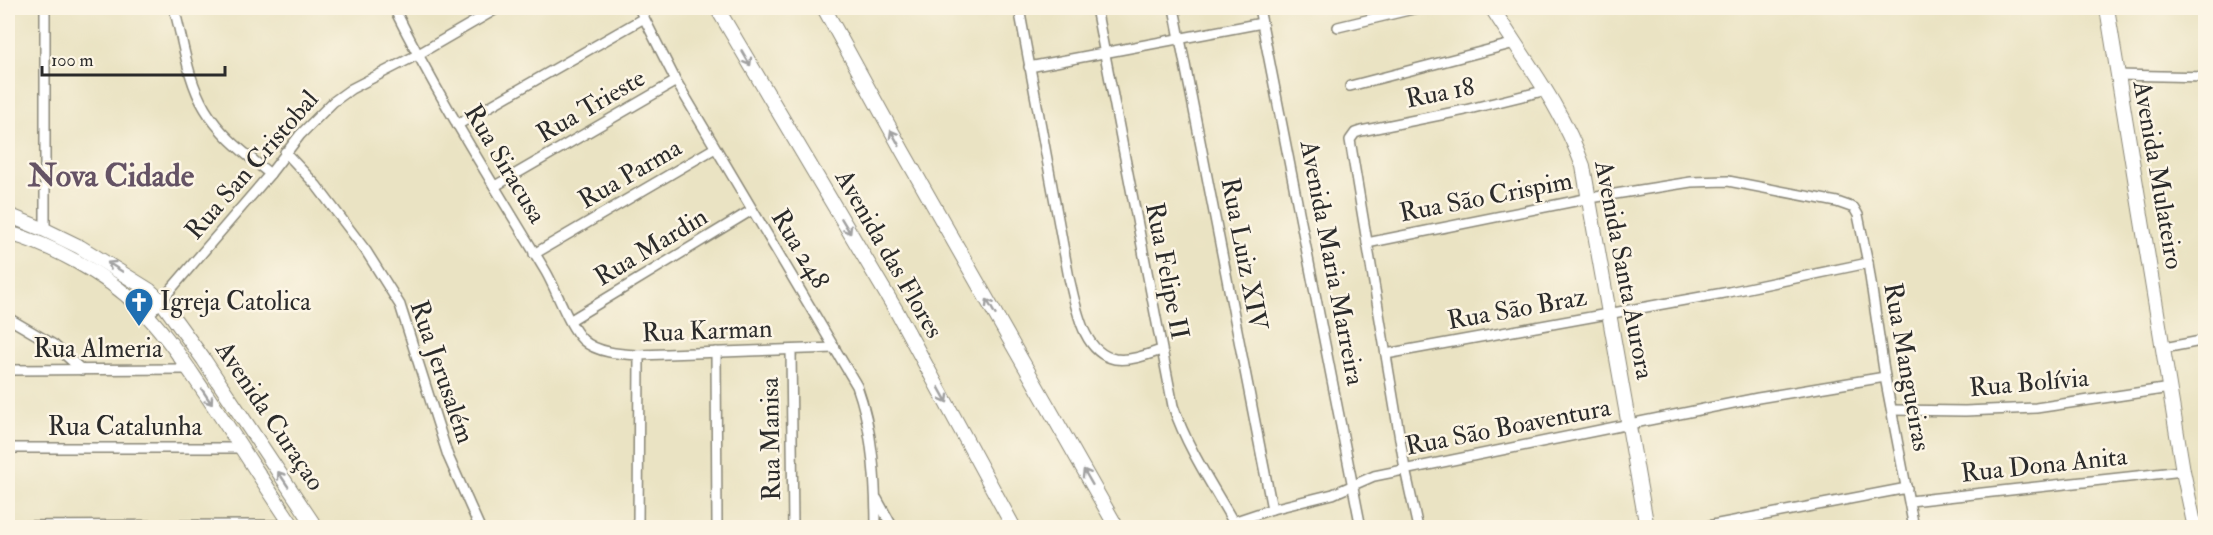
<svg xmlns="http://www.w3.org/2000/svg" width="2213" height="535" viewBox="0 0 2213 535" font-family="'IM FELL Double Pica',serif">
  <rect width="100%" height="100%" fill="#fcf5e5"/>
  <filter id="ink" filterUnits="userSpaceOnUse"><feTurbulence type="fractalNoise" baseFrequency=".0167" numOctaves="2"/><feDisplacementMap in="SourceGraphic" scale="12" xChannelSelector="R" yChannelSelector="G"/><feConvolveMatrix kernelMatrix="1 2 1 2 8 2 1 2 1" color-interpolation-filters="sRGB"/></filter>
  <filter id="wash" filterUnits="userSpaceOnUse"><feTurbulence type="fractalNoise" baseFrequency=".008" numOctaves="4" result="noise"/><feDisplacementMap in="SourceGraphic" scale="24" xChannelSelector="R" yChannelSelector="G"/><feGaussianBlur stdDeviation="1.35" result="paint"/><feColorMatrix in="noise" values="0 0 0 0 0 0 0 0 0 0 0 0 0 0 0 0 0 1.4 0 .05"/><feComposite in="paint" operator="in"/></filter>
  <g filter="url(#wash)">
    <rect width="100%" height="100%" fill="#eae3c3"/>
  </g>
  <g filter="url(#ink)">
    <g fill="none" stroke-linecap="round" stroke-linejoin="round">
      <g stroke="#8a8777" stroke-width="12">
        <g id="street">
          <path d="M45,8V230"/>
          <path d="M174,8C183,40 187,79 205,109C221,136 246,154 270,174"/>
          <path d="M394,8C439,99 494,185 546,272C557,291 568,325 583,340C597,353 621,354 639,355L835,348"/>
          <path d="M639,8L676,81L857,386C873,430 876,481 876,528"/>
          <path d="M1019,8L1069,278C1076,305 1082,353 1115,359C1131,361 1147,355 1161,350"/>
          <path d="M1096,8L1173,406C1188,450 1213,486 1235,525"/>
          <path d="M1174,8L1272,509"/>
          <path d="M1259,8L1361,528"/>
          <path d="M2203,8L2206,26"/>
          <path d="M1338,27L1417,8"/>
          <path d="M1029,67L1262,23"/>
          <path d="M2117,75L2206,77"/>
          <path d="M1350,86L1515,43"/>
          <path d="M457,125L644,18"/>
          <path d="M285,152L316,185L366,251L400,305L448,456L480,528"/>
          <path d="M495,186L676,81"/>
          <path d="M1367,243L1590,198L1691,182L1728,181L1837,202L1854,208L1858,215L1868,263L1885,377L1914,528"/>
          <path d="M534,254L715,148"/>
          <path d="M148,316L270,174L300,135L333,102L351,89L417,55L498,8"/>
          <path d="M8,318L54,345L82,370"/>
          <path d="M571,320L752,210"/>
          <path d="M2164,348L2206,340"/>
          <path d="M791,350L793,528"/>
          <path d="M716,352L717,528"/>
          <path d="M1386,354L1729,292L1868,263"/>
          <path d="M8,370L188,369"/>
          <path d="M1892,410L1965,411L2036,408L2170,388"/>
          <path d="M8,448H243"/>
          <path d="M877,499L893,528"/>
          <path d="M1910,501L2183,471"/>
          <path d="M1233,522L1272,509L1333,494L1374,476L1758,398L1885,377"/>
          <path d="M8,526L292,525"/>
          <path d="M638,528L639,355"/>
          <path d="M1418,528L1405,469L1350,140L1355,133L1361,131L1465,110L1547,90"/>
          <path d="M1697,528L1907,488"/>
        </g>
      </g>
      <g stroke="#8a8777" stroke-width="16">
        <g id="secondary">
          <path d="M717,8L897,312L1014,528"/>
          <path d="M824,8L902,150L1117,528"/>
          <path d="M1492,8C1526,62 1560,104 1583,166L1647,528"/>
          <path d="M2107,8L2183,471L2195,528"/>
          <path d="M8,215L45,230L80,247L149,290L162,302L204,360L316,528"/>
          <path d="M8,233C50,244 107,275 138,306C164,331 183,361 203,390C234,435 263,482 294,528"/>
        </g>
      </g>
      <use href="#street" stroke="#fff" stroke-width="9"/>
      <use href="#secondary" stroke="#fff" stroke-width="14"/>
    </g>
    <defs><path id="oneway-shaft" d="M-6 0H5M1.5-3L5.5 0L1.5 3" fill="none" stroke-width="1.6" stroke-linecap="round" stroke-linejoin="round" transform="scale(1.5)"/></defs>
    <g stroke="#a0a0a0">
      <use href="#oneway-shaft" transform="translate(746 58) rotate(60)"/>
      <use href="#oneway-shaft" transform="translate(895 138) rotate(-119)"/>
      <use href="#oneway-shaft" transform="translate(846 226) rotate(59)"/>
      <use href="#oneway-shaft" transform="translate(115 267) rotate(-148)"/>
      <use href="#oneway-shaft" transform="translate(991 307) rotate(-120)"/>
      <use href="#oneway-shaft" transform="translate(943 395) rotate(61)"/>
      <use href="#oneway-shaft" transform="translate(207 397) rotate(56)"/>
      <use href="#oneway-shaft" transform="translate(1088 477) rotate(-120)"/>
      <use href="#oneway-shaft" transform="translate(283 479) rotate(-124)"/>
    </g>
  </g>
  <defs>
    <g id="church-pin" transform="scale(1.5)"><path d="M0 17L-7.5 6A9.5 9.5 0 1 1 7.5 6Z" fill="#1f6fb2" stroke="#fcf5e5"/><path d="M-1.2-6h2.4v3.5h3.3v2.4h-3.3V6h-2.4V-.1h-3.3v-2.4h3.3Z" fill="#fff"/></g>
  </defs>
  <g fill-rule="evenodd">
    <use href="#church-pin" x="139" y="302"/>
  </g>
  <g text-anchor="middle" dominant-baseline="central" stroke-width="5" stroke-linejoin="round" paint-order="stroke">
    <g font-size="26" fill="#2b2b2b" stroke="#fcf5e5">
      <text transform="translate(1440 93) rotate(-11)">Rua 18</text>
      <text transform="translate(591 106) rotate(-30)">Rua Trieste</text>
      <text transform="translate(505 164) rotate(59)">Rua Siracusa</text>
      <text transform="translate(252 165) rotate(-49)">Rua San Cristobal</text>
      <text transform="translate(630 174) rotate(-30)">Rua Parma</text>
      <text transform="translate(2158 175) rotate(80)">Avenida Mulateiro</text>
      <text transform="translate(1486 197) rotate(-11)">Rua São Crispim</text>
      <text transform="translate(651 247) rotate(-31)">Rua Mardin</text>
      <text transform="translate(800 249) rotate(59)">Rua 248</text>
      <text transform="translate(889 254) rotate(60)">Avenida das Flores</text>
      <text transform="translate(1244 254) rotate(79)">Rua Luiz XIV</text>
      <text transform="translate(1332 263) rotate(79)">Avenida Maria Marreira</text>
      <text transform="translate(1624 270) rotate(79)">Avenida Santa Aurora</text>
      <text transform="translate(1167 271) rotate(79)">Rua Felipe II</text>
      <text transform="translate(1517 309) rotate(-10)">Rua São Braz</text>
      <text transform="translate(707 331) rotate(-2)">Rua Karman</text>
      <text x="98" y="349">Rua Almeria</text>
      <text transform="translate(1907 367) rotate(80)">Rua Mangueiras</text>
      <text transform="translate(442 372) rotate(71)">Rua Jerusalém</text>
      <text transform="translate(2029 383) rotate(-5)">Rua Bolívia</text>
      <text transform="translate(270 416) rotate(56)">Avenida Curaçao</text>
      <text x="125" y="427">Rua Catalunha</text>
      <text transform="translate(1508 427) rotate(-11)">Rua São Boaventura</text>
      <text transform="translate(771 439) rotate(-91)">Rua Manisa</text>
      <text transform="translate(2044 465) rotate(-6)">Rua Dona Anita</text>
    </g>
    <g font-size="26" fill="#2b2b2b" stroke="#fcf5e5" text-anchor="start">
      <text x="160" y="302">Igreja Catolica</text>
    </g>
    <g font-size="32" font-weight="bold" fill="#655365" stroke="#fcf5e5">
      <text x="111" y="176">Nova Cidade</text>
    </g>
  </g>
  <rect width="2213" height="535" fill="none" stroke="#fcf5e5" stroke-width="30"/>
  <path d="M42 66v9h183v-9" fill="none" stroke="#2b2b2b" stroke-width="3"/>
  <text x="51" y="66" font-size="18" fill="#2b2b2b" stroke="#fcf5e5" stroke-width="4.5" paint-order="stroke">100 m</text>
</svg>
